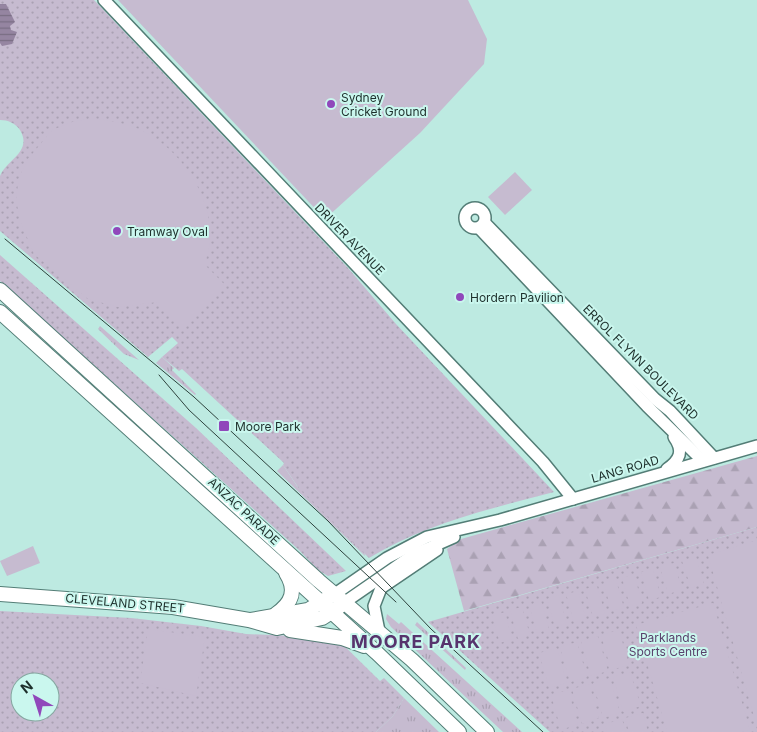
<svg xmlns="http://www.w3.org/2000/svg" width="757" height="732" viewBox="0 0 757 732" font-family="Inter,sans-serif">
  <defs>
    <pattern id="grass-tufts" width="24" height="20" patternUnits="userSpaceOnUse" patternTransform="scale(1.25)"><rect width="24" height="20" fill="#c6bbd0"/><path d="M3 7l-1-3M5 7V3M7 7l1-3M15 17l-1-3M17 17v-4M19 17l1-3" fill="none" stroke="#aaa1b3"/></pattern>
    <pattern id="forest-firs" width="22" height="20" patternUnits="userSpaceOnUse" patternTransform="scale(1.25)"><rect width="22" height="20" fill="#c6bbd0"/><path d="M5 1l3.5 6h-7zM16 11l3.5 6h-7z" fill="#aaa1b3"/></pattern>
    <pattern id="park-dots" width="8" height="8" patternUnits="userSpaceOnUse" patternTransform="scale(1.25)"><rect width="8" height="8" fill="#c6bbd0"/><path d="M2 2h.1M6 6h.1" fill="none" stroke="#aaa1b3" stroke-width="1.8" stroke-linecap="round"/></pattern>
    <pattern id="water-rules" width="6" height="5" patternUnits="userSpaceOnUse" patternTransform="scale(1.25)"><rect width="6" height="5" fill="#9585a1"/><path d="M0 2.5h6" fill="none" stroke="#796d83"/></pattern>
  </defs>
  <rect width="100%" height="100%" fill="#bdeae1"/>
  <g fill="url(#grass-tufts)">
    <path d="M100,326L139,360L124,354L98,329Z"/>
    <path d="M162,357L174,368L172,370L196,394L195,395L156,363Z"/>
    <path d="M283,465L297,486L364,551L365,556L277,471Z"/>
    <path d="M387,614L399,624L401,622L522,732H503L391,627L386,619Z"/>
    <path d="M417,622L466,668L465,670L415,625Z"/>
    <path d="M404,698L439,732H376L393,716Z"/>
  </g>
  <path fill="url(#forest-firs)" d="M757,456V527L464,611L447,549L461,539Z"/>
  <g fill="url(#park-dots)" fill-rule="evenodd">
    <path d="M0,0H94L348,268L396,324L554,492C490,509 427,523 369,558L300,490L283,465L284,463L182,369L179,371L162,357L178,343L172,337L148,357L0,231C0,219 0,185 0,176C6,160 33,152 20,130C15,123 8,120 0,120Z"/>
    <path d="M0,255L196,428L346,571L328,576L318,570L299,550L0,281Z"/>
    <path d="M757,527V732H550L428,622Z"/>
    <path d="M0,611L131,618L201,626L246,634L295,636L326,628L380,681L384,678L404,698L393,716L376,732H0ZM20,682H50V712H20Z"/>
  </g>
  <g fill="#c6bbd0">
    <path d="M118,0H468L487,39L484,64L420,133L325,219Z"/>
    <path d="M93,118C109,121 127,123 141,130C181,149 214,198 210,243C209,250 206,258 205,265L226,286L184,329L158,302L118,307L88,299L34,254L20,221L16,199L19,177L28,159L52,130L72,122Z"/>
    <path d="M515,172L532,190L505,215L488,197Z"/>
    <path d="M757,540V727L708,555Z"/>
    <path d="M33,546L40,563L7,576L0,561Z"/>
    <path d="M696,557L704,584L691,588L682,561Z"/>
    <path d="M674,563L682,590L668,594L660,567Z"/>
    <path d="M653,569L661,597L649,600L641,572Z"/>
    <path d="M634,574L642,603L630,606L622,578Z"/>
    <path d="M616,580L624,608L611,611L604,583Z"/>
    <path d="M597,586L605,614L593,617L585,589Z"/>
    <path d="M578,591L586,619L574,623L566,594Z"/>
    <path d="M559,595L567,624L555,627L547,599Z"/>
    <path d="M541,601L549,629L537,633L529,605Z"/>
    <path d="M713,603L750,730L742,732H667L636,625Z"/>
    <path d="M522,607L530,635L518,639L510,610Z"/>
    <path d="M505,612L512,639L500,643L492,616Z"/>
    <path d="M148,629L205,637L196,696L140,683Z"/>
    <path d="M619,630L629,665L611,670L601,635Z"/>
    <path d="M598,636L608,671L591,676L581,641Z"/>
    <path d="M577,642L587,677L570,682L560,647Z"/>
    <path d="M557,648L567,683L549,688L539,653Z"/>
    <path d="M630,672L641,706L623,712L613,677Z"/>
    <path d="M610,678L620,713L603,718L593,683Z"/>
    <path d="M589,684L599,718L582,724L572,689Z"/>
    <path d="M568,690L578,724L561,730L551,695Z"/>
    <path d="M643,713L648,732H629L625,718Z"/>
    <path d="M622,719L626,732H607L605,724Z"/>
  </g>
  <path fill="url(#water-rules)" d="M0,4H6L15,22L10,26L11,30L17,32L12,44L2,46L0,43Z"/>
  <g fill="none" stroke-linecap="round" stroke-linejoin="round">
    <g stroke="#537d76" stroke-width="14">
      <g id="minor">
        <path d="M104,0L543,462L573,499"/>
        <circle cx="475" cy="218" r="10"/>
        <path d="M485,223L655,399L670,411L714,458"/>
        <path d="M479,228L647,406L703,461"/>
        <path d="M667,469C680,460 684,451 674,437"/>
        <path d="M335,594L387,558L427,537L500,520L757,446"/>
        <path d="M345,602L413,555L454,537"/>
        <path d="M379,631L374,606L381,588L437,550"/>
      </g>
    </g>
    <g stroke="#537d76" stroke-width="16">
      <g id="major">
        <path d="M0,290L319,581L412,660L487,732"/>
        <path d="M0,312L377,653L459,732"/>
        <path d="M0,594L173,607L249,620L277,628L322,618L339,607"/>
        <path d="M276,614C292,603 297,590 286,573"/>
        <path d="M251,620L308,610L328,598"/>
        <path d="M290,630L342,638L364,646"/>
      </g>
    </g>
    <use href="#minor" stroke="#fff" stroke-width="11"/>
    <use href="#major" stroke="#fff" stroke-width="14"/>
    <g stroke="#2d423d" stroke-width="1">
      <path d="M5,239L194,397L328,521L431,629L543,732"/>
      <path d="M159,375L189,410L396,602"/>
    </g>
  </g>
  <g fill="#9048bb" stroke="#caf7ee" stroke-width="2">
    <circle cx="331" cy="104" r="5"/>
    <circle cx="117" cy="231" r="5"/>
    <circle cx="460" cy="297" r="5"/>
    <rect x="218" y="420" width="12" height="12" rx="2.5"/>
  </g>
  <g text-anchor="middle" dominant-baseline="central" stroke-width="4" stroke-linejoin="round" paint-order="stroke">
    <g font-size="12" fill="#1d2f2b" stroke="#caf7ee" text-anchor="start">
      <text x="341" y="97">Sydney<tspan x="341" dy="14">Cricket Ground</tspan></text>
      <text x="127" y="231">Tramway Oval</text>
      <text x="470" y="297">Hordern Pavilion</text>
      <text x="235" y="426">Moore Park</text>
    </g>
    <g font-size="12" fill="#1d2f2b" stroke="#caf7ee">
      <text transform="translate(350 239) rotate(46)">DRIVER AVENUE</text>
      <text transform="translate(641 362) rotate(45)">ERROL FLYNN BOULEVARD</text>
      <text transform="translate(625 469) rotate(-16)">LANG ROAD</text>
      <text transform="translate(244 511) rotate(43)">ANZAC PARADE</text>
      <text transform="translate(125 603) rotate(5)">CLEVELAND STREET</text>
    </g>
    <g font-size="12" fill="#59406b" stroke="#caf7ee">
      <text x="668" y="637">Parklands<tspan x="668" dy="14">Sports Centre</tspan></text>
    </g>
    <g font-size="18" font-weight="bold" letter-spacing="1" fill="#57346d" stroke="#caf7ee">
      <text x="416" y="641">MOORE PARK</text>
    </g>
  </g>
  <g transform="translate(35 697) rotate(321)"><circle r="24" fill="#caf7ee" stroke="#85a7a0"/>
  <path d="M0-4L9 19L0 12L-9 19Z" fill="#9048bb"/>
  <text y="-8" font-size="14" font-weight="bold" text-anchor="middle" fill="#1d2f2b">N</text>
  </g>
</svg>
